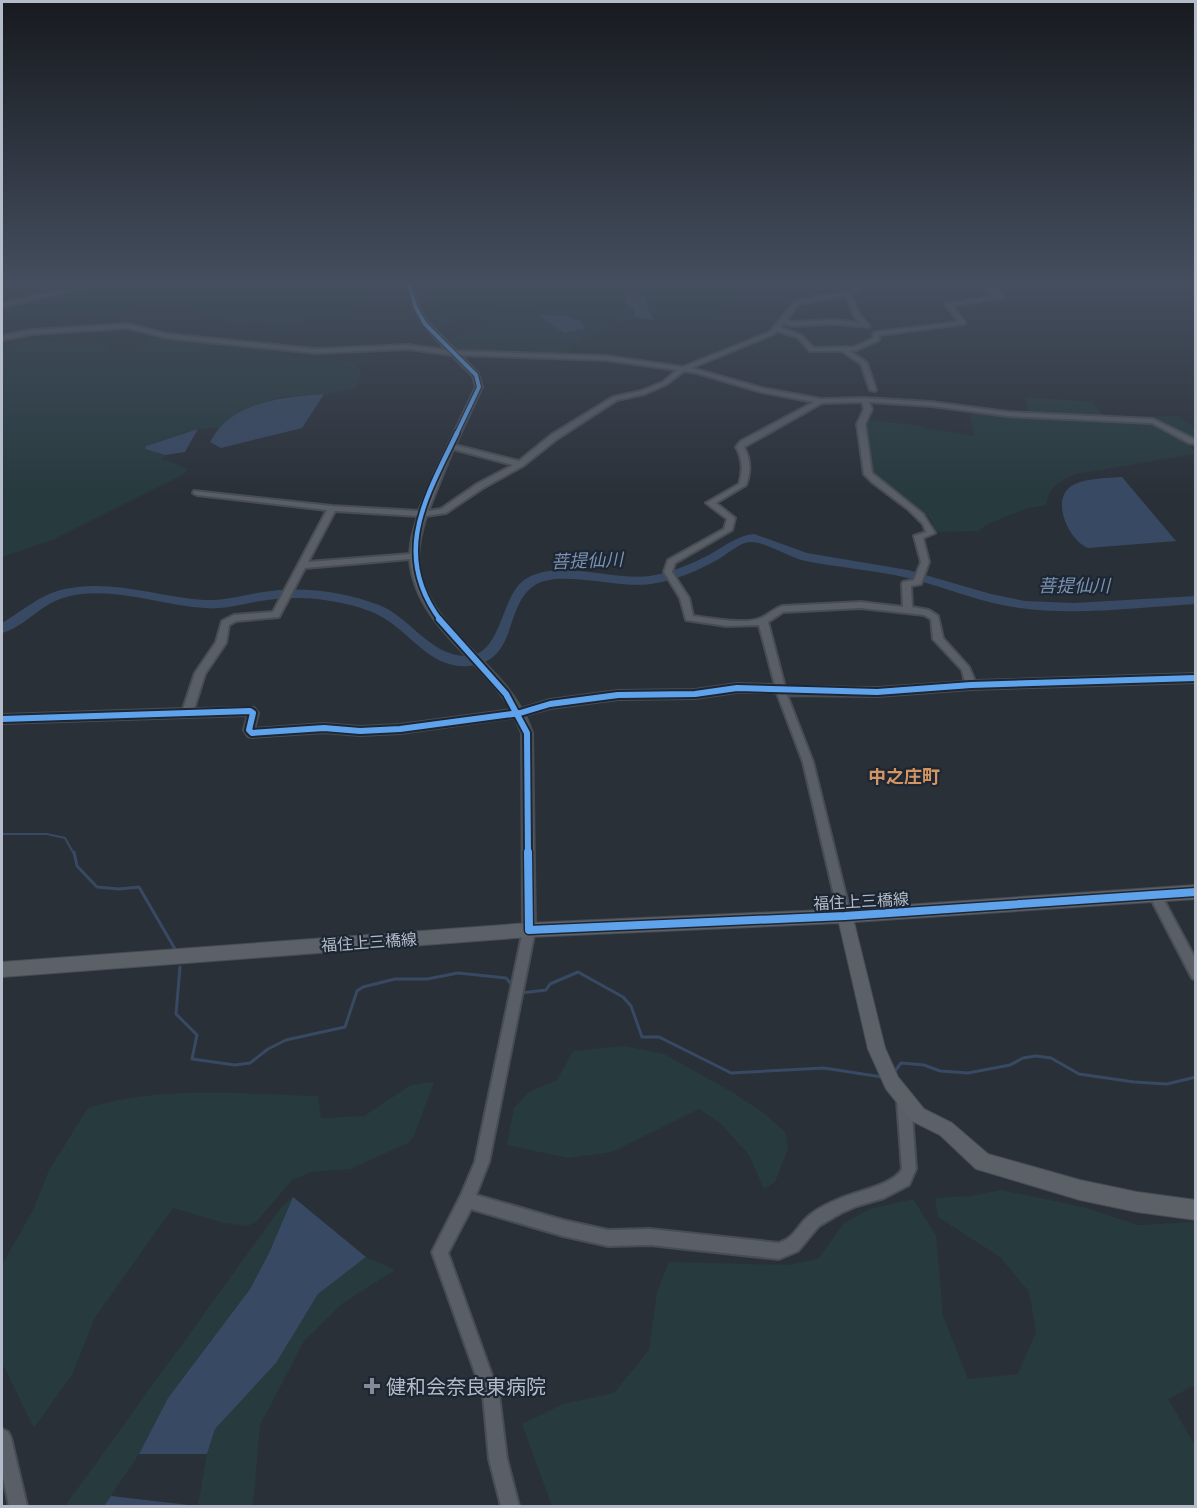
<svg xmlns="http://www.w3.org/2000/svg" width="1197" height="1508" viewBox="0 0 1197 1508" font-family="Ubuntu,'Noto Sans JP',sans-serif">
  <rect width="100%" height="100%" fill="#2a3038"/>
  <g fill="#273a3e">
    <path d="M2,285H46V286L81,285L2,303V297L44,286L2,294Z"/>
    <path d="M119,285H369L375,287L372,297L360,308L331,317L306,319L295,327H279L263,321L231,324L217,315L186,309L178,303L109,314L59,312L44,319L2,318V308C25,305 89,281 105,294L104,289Z"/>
    <path d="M423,285H635L636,287L627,295L621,307L625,312L624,321L529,309H495L453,317L448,325L439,328L437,308L417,295L416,292L423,288Z"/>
    <path d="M660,285H770L745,292L725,307L691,320L650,311C642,300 649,290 660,285Z"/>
    <path d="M506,312L538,315L564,333L584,328L582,324L585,323L605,325L607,330L582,340L567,352L541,354L461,352L451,343V338L487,325L499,314Z"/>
    <path d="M156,336L273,351L299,358L335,359L355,363L361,373L356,389L324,394L280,397L249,407L221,428L198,429L146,446L145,449L165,455L162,460L175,463L188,470L182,475L52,540L2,557V346L36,340L66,343H105L108,351C128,353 141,347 156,336Z"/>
    <path d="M1025,397L1092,402L1104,417L1178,416L1195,428V444L1190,445L1195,454L1076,474C1061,480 1047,487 1047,505L1025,509L988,524L979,531L936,532L930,518L917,511L874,476L865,425L867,420L923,426L922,428L974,436L970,413L1031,418Z"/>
    <path d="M624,1046L664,1054L732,1092L765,1114L785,1132L788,1149L775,1182L764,1189L749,1155L721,1124L699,1109L612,1152L568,1158L507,1145L514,1108L529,1092L557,1080L573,1051Z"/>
    <path d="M434,1082L414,1136L408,1143L350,1169L311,1172L292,1180L255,1223L246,1226L224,1223L173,1208L94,1319L73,1373L34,1428L2,1363V1265L33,1210L49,1170L88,1108C162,1085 241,1094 318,1096L321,1118L364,1116L411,1085Z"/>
    <path d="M1001,1190L1083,1207L1138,1225L1195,1222V1385L1168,1399L1195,1445V1506H552L522,1424L563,1404L614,1393L649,1350L657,1292L669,1262L789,1265L818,1259L844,1223L870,1209L913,1199L936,1235L943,1316L968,1379L1018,1374L1036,1332L1029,1292L1000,1257L938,1217L935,1198L971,1196Z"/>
    <path d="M293,1197L269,1253L250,1289L168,1398L139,1454L104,1506H65L282,1206Z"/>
    <path d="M366,1257L395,1270L343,1303L304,1341L260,1425L253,1506H198L207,1454L215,1429L276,1363L318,1294Z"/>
  </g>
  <g fill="#384963">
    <path d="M627,295L647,296V307L654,320L633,317L635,310L626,304Z"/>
    <path d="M543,314L549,316L563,315L581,321L584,329L564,333L538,315Z"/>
    <path d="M324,394L302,428L221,448L210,442C231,401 284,397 324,394Z"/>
    <path d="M198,429L185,452L165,455L145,449L146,446Z"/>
    <path d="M1122,477L1176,541L1088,548C1068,540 1048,496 1075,484C1089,478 1107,478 1122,477Z"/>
    <path d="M293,1197L366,1257L318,1294L276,1363L215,1429L207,1454H139L168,1398L250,1289L269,1253Z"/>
    <path d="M111,1496L197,1506H104Z"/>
  </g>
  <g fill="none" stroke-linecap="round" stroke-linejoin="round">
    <path stroke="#384963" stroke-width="2" d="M2,834H47L65,838L74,854"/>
    <g stroke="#384963" stroke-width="3">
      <path d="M74,852L77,866L97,887L119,889L139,887L175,949"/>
      <path d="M180,967L176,1014L197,1035L192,1059L235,1065L250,1063L268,1049L286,1040L345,1027L357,991L363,987L395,979H427L458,973L506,978L512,985"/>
      <path d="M521,993L546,990L550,984L578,972L623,997L631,1006L642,1037H659L731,1073L824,1068L882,1077"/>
      <path d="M895,1071L901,1063L924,1065L940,1071L968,1073L1010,1065L1023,1058L1036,1056L1051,1058L1079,1074L1134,1082L1167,1084L1196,1077"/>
    </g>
    <path fill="#384963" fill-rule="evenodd" d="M754,534L807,553L908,570L991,594L1025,601L1074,603L1196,596V604C1127,608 1056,619 989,602C962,595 936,585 908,578C875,570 840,568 806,561C790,558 767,542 751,542C739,542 727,555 717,560C697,571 674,581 651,584C619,589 560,569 535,585C503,606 519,660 470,666C431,670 411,633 382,617C374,612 366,610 358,607C327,598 293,595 261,601C242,604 224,610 204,608C158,605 108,584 63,598C40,605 24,627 2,633V623C23,611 40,594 65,589C112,579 158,597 204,600C224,601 243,595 263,592C301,586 342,591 379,605C410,617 431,657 467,656C502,655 500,598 524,580C556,558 613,581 650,576C670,573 691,564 709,555C725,546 736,536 754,534Z"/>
    <g stroke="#484c53" stroke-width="4">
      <g id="minor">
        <path d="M84,285H95L2,307V303Z"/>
        <path d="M406,285H412L419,308L428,323L456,351L606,356L683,367L770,332L795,301L847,292L863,285H871L851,295L860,315L869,325V327L833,324L792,326L783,323L780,327L801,335L814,348L854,347L874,338L873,334L876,332L959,322L946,306V304L997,296L979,285C990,285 997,289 1005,297L952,306L965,322V324L879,335V340L857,350L850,351L867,363L876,390L875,391L870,390L861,364L842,351H810L797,337L777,331L774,334L691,368L762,388L821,399L865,398L931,402L1008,412L1153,419L1196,440V444L1189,443L1152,423L1008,416L931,406L869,402L872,409L865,424L872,473L923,514L935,533L923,538L929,562L921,584L911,586L912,607L929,610L938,616L943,638L969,667L975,681L1196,674V682L971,689L877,696L787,695L813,762L851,916L849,920L845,921L841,920L839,916L803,762L777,693L772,692H737L695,698L618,699L550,708L525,715L532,733L535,930L489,1162L476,1195L563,1220L608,1230L650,1229L779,1243C796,1237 797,1225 810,1215C818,1208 829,1203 839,1199C856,1191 894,1185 902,1169L897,1101L899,1096L904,1094L909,1096L911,1101L916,1169L909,1185L884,1198L857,1206L841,1213L819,1226L798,1251L779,1259L650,1245L608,1246L563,1236L471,1209L448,1253L499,1395L507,1459L519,1506H501L489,1459L483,1395L432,1252L461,1195L475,1162L523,930L522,733L515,717L400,733L360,735L324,732L252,737L248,736L244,730L248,715L2,723V715L183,709L195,673L216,642L222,621L234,615L273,612L327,510L197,495L193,493L194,491L332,506L419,511L436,471L476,387L473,376L452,355L408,349L316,353L167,338L128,328L31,334L2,340V336L31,330L128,324L167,334L316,349L408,345L447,350C423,325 416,319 406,285ZM846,296L854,316L860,323L833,320L792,322L786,320L799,304ZM460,355L606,360L677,370L663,382L641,391L613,397L551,435L519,461L455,445L482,387L478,374ZM684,371L697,373L761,392L814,402L741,441L736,447C743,459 743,471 739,484L706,503L727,519L724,529L668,560L664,572L680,598L686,620L726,626L759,625L775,685L737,684L695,690L618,691L550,700L521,709C493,658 419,620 418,557C418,543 422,529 426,516L446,513L483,488L523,466L557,439L617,400L645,394L667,384ZM862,402L864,409L857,424L864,474L873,483L909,510L923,524L926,532L914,536L921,562L914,580L903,582L902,584L903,607L861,602L782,606C774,609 769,614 761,618C745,625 710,618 693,616L689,598L672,572L675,563L732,530L735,518L716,503L746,485C751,472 751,460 744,447L822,403ZM453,449L513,465L477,484L441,509L428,511ZM335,511L418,516L412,538L410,554L308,562ZM410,559C415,624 481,658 512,710L400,725L360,727L324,724L254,729L258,713L254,708L194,709L205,674L226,643L229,625L236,621L279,617L305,568ZM861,608L924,615L931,619L933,639L962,670L965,682L877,688L785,687L768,622L783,612Z"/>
        <path d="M1155,890L1159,891L1196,960V980L1192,978L1149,895L1151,891Z"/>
        <path d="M2,1429L8,1432L11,1438L27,1506H9L2,1473Z"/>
      </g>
    </g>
    <g stroke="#484c55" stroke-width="2">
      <path id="major" d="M1196,885V899L854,922L885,1048L898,1077L924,1109L952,1123L988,1154L1080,1180L1137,1192L1196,1200V1220L1137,1212L1080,1200L983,1171L976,1169L940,1135L912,1121L886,1089L868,1049L839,923L529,937L2,977V962L529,923L845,909Z"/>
    </g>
    <use href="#minor" fill="#5a5e66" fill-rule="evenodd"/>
    <use href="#major" fill="#5c6168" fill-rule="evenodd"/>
    <g stroke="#1d2633" stroke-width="6">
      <path id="cycleway-far3" d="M409,285L416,308L425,324L476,375L479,387L456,435"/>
    </g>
    <g stroke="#1d2633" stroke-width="8">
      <path id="cycleway-far2" d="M441,621C391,555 425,499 457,433"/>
    </g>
    <g stroke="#1d2633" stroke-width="10">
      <g id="cycleway-far1">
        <path d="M439,619L506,694L527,733L528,854"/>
        <path d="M2,719L250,711L253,713L249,730L252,733L324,728L360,731L400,729L520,713L550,704L618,695L695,694L737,688L877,692L971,685L1196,678"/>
      </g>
    </g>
    <g stroke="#1d2633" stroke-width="11">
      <path id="cycleway" d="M528,852L529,930L845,916L1196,892"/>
    </g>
    <use href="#cycleway-far3" stroke="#60a3ed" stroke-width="4"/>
    <use href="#cycleway-far2" stroke="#60a3ed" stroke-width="4.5"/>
    <use href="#cycleway-far1" stroke="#60a3ed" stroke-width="6"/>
    <use href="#cycleway" stroke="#60a3ed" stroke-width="8"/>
  </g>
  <linearGradient id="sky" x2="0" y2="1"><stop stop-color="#171a1f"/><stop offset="0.57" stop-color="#444e5e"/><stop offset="1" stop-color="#444e5e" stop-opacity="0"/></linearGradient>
  <rect width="1197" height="496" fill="url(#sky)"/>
  <path fill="#848b96" stroke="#1d2633" stroke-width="2" d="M369 1377h6v6h6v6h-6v6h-6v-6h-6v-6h6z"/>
  <g text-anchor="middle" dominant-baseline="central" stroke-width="4.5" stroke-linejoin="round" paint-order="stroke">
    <g font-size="16" fill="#b4bcc9" stroke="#1d2633">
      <text transform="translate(861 901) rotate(-3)">福住上三橋線</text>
      <text transform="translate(369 942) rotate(-4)">福住上三橋線</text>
    </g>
    <g font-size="18" font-style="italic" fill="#7c92b1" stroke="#1d2633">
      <text transform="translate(587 560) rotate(-2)">菩提仙川</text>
      <text x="1074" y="585">菩提仙川</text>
    </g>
    <g font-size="18" font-weight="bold" fill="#d59563" stroke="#1d2633">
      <text x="904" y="776">中之庄町</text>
    </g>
    <g font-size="20" fill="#b4bcc9" stroke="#1d2633" text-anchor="start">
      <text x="386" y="1386">健和会奈良東病院</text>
    </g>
  </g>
  <rect width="1197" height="1508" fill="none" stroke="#b4bcc9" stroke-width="6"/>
</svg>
